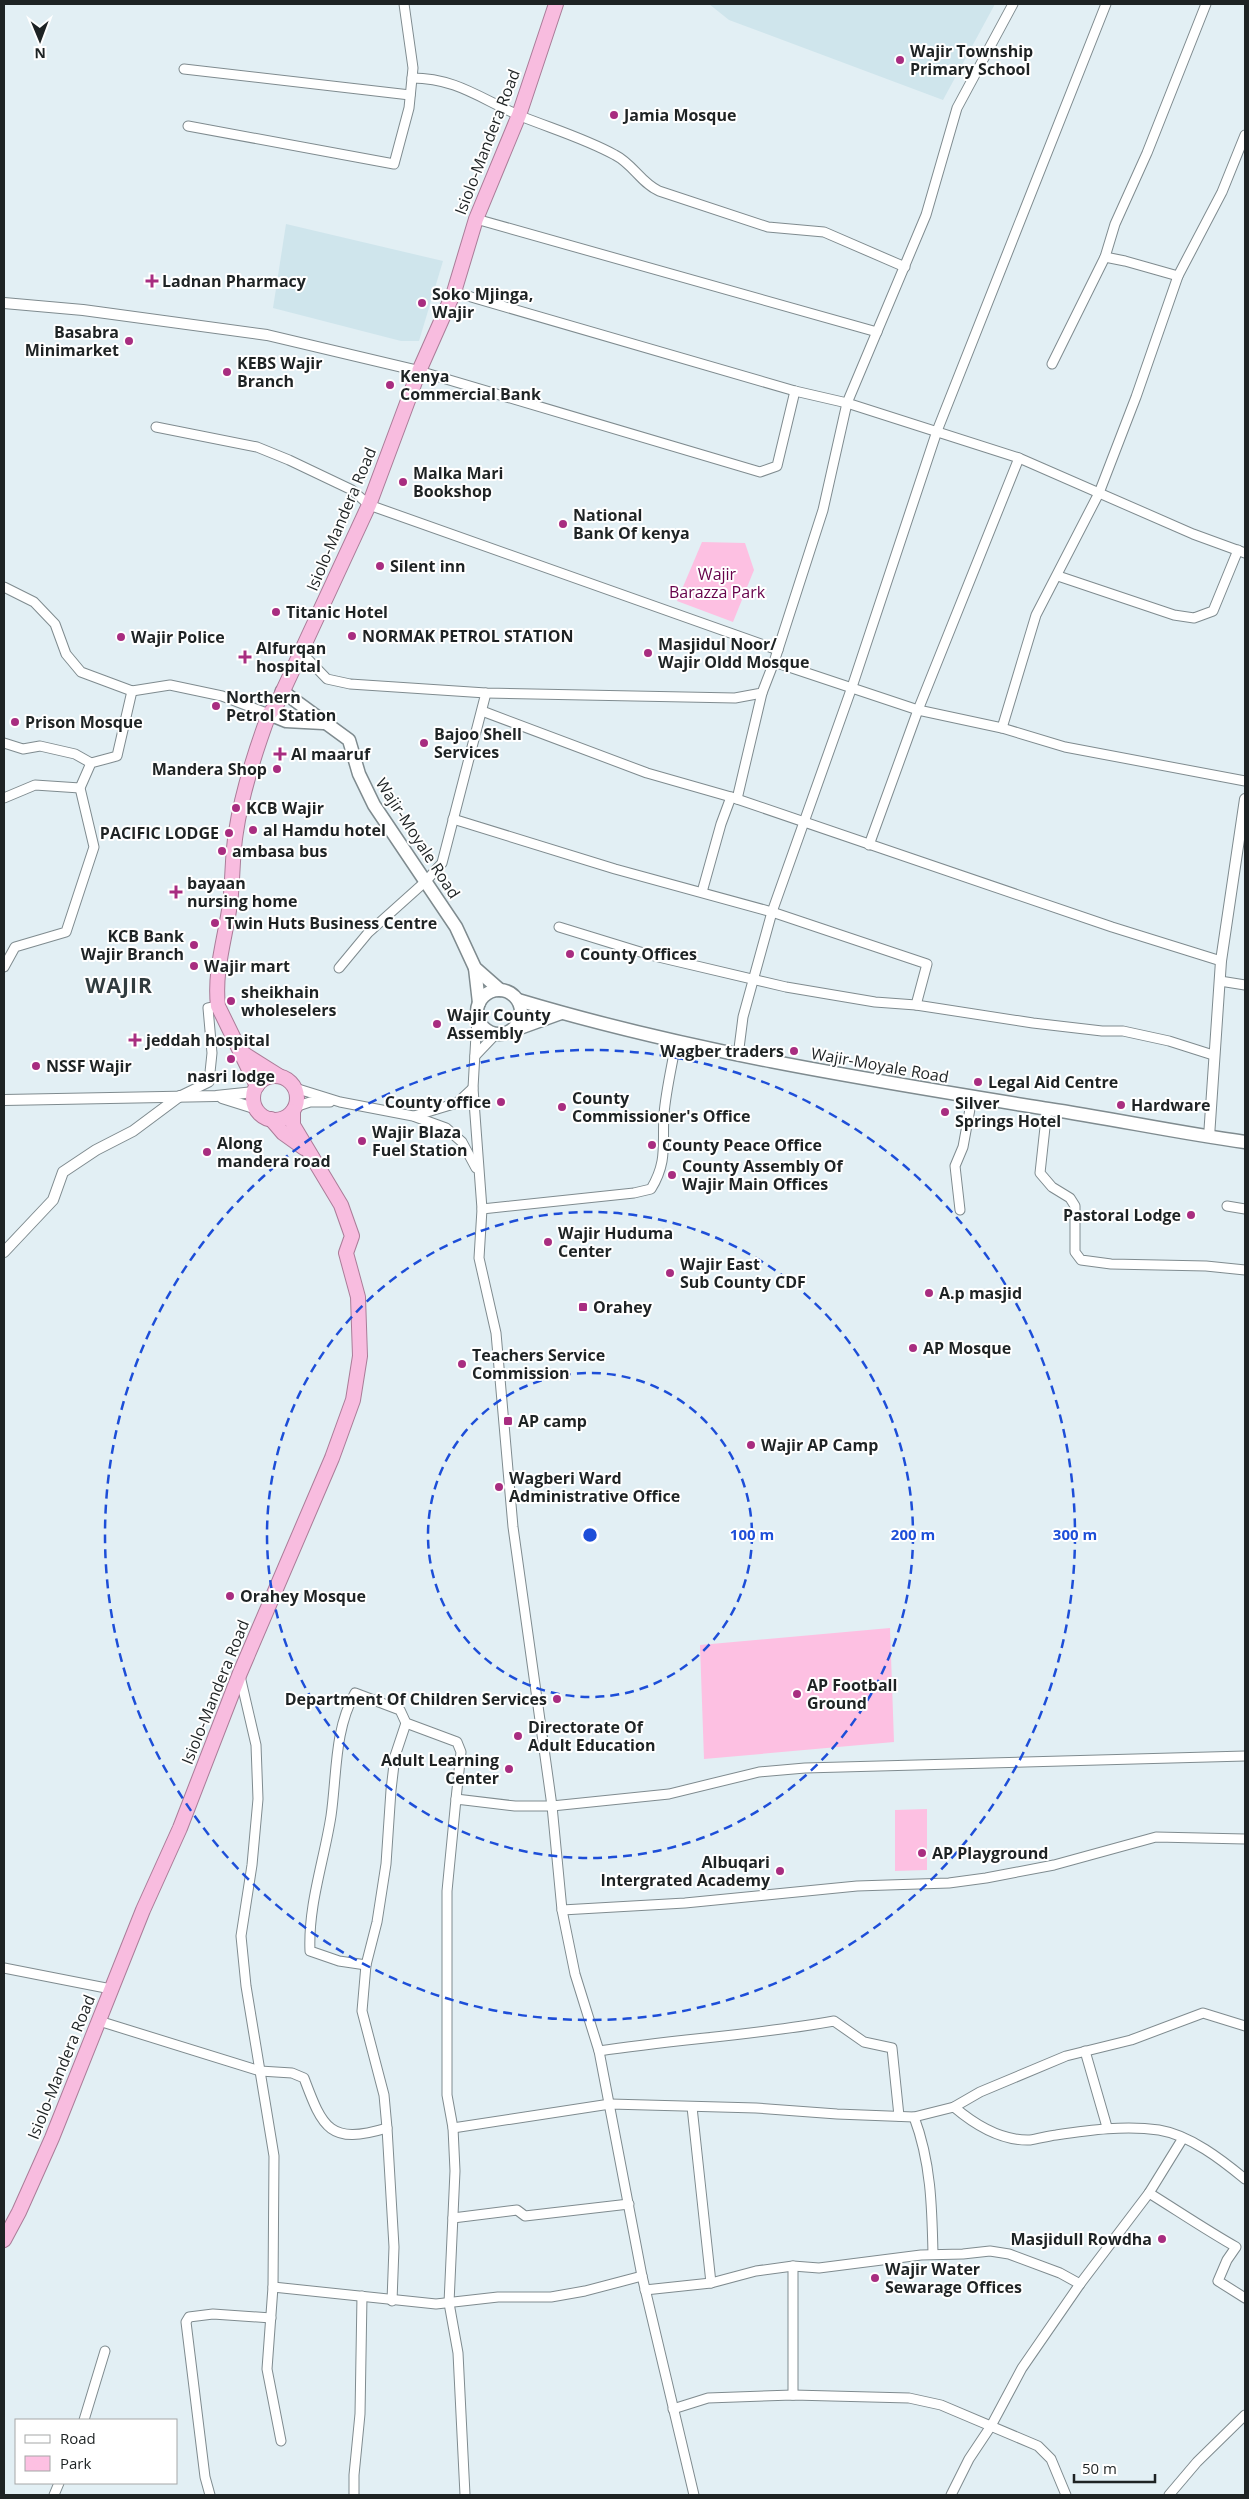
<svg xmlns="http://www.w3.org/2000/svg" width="1249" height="2499" viewBox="0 0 1249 2499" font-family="'Open Sans',sans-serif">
  <rect width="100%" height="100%" fill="#e2eff4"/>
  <g fill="#cfe5ec">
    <path d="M709,4H995L943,100L729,20Z"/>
    <path d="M286,224L443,261L419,341H401L273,308Z"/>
  </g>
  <g fill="#fdc0e2">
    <path d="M702,542L745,543L754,570L733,622L677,601Z"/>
    <path d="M890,1628L894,1742L704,1759L700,1645Z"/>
    <path d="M927,1809V1870L895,1871V1810Z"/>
  </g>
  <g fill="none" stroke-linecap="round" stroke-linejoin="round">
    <g stroke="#7f8b8f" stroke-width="11">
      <g id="minor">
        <path d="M184,69L410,95"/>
        <path d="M412,78C457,78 482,100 523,117C553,129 586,139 615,155C633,164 641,183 659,191L768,227L824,232L905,267"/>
        <path d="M188,126L394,164L409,108L413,68L404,4"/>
        <path d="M476,219L877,332"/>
        <path d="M1105,257L1125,261L1178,276"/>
        <path d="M454,292L795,391L847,403L1019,458L1193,534L1245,553"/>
        <path d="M1052,364L1105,257L1115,224L1147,153L1206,4"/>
        <path d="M419,371L760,472L777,466L795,391"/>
        <path d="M156,427L257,447L289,460L352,490L369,505L778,650"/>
        <path d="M1058,576L1174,615L1194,618L1213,611L1238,550"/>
        <path d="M4,587L34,602L55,624L66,654L81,672L132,691L170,685L222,696L269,714"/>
        <path d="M300,651L327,679L350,684L486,693L735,698L762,693L774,662L823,510L847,403L926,215L957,108L1013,4"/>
        <path d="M774,662L918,710L1002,728L1065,747L1245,781"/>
        <path d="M482,711L647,773L731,797L1112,927L1221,961"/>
        <path d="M1002,728L1036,615L1099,493L1136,397L1178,276L1222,192L1245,135"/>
        <path d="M4,743L23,749L40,746L75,754L91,763"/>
        <path d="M4,798L35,785L80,788"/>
        <path d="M737,799L762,693"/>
        <path d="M453,819L615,869L772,912L927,964L916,1005"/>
        <path d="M869,845L918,710L1019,458"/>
        <path d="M702,892L721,824L731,797"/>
        <path d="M559,927L650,955L786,987L875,1002L916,1005L1033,1023L1102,1031H1123L1169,1041L1213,1055"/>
        <path d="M4,967L15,947L66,932L94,847L80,788L91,763L117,756L132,691"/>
        <path d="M339,968L368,933L426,881L442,863L486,693"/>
        <path d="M1220,981L1245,985"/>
        <path d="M477,1017L473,1088L482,1209L479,1258L496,1333L513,1527L552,1806L562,1910L575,1974L599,2051L642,2276L694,2495"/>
        <path d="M475,1056L495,1035"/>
        <path d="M738,1056L743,1017L772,912L852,687L937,431L1106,4"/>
        <path d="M295,1088L340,1102L413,1116L446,1128L462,1142L476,1168"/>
        <path d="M180,1096L209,1082L212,1053L208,1008L218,1006"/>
        <path d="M295,1107L310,1102H330"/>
        <path d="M1047,1109L1040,1173L1052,1187L1070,1198L1075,1206V1252L1081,1260L1111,1264L1206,1266L1245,1270"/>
        <path d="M414,1116L457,1103L473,1088"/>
        <path d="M1227,1206L1245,1209"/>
        <path d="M482,1209L634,1193L651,1189C668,1161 662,1144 664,1114C666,1090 672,1066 676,1042"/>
        <path d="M960,1210L955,1166L963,1147L972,1098"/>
        <path d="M240,1676L256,1745L258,1799L252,1865L241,1936L246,1986L274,2156L273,2287L267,2369L281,2441"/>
        <path d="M562,1910L685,1903L857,1886L949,1883L986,1878L1054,1865L1156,1837L1245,1839"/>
        <path d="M366,1965L339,1961L310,1951C308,1905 324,1861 331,1816C337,1775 334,1730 355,1693L400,1710L406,1723L457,1742L461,1752L456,1799"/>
        <path d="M4,1968L111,1989"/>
        <path d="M99,2021L260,2071L292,2073L304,2078C323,2129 330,2145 387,2128"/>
        <path d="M599,2051C678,2039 757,2035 834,2021L864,2042L892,2048L899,2116"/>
        <path d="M1085,2051L1107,2127"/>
        <path d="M692,2107L711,2283"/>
        <path d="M954,2107L980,2092L1066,2056L1131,2040L1203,2013L1245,2026"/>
        <path d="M914,2117C931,2162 932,2207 933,2254"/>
        <path d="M453,2128L610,2104L756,2108L837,2114L914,2117L954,2107C974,2124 1002,2141 1030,2140C1038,2139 1047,2136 1056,2135C1090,2130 1125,2125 1159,2130C1190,2135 1222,2160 1245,2179"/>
        <path d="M1149,2193C1178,2211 1206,2230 1236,2247L1227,2260L1218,2281L1245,2298"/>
        <path d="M453,2218L517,2210L525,2216L629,2204"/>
        <path d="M273,2287L436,2304L498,2297H551L585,2291L642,2276"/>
        <path d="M645,2290L711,2283L756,2271L793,2266L819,2268L921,2255L963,2254L990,2251L1009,2254L1060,2273L1080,2284"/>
        <path d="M392,2301L394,2247L387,2128L384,2095L362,2011L366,1965L377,1922L386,1864L391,1790L395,1756L406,1723"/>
        <path d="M793,2395V2266"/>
        <path d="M673,2409L708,2398L793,2395L909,2398L941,2405L1038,2446L1051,2459L1066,2495"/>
        <path d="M84,2420L105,2351"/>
        <path d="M54,2495L59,2483"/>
        <path d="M210,2495L205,2477L186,2322L189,2317L213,2314L271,2318"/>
        <path d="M354,2495V2475L360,2414L362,2296"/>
        <path d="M465,2495L458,2353L449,2303L455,2171L453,2128L447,2095V1891L456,1799L515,1806H552L669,1794L759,1772L805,1768L1245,1756"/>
        <path d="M951,2495L969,2459L991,2426L1022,2368L1080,2284L1149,2193L1183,2138"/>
        <path d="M1169,2495L1197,2462L1245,2415"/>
      </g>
    </g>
    <g stroke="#7f8b8f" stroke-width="12">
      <g id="tertiary">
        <path d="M4,303L83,310L267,335L419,371"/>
        <path d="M222,1098L257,1109"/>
        <path d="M4,1100L216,1096L254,1092"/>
        <path d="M1209,1137L1221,961L1245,799"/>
        <path d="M4,1252L53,1200L63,1172L96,1150L133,1131L180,1096"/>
      </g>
    </g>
    <g stroke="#7f8b8f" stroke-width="15">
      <g id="secondary">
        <path d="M282,691L349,740L359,774L374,805L456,927L475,968L500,990"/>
        <path d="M269,714L286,721L323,723"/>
        <path d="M475,968L479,1003"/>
        <circle cx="499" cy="1012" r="22"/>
        <path d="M518,1000C691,1052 869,1080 1048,1109C1114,1119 1179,1133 1245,1142"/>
        <path d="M514,1030L561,1013"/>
      </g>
    </g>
    <g stroke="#aa7c98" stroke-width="16">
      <g id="trunk">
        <path d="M241,1052L279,1076"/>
        <circle cx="275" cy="1098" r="22"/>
        <path d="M257,1086L218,1006C214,971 225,939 230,904C233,880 232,855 236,832C242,791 255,752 269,714L276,706L369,505L419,371L454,292L476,219L519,115L556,4"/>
        <path d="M271,1119L283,1133L304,1148"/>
        <path d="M4,2240L19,2212L52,2138L143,1910L180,1828L240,1673L332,1458L353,1400L360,1356L358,1297L346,1253L352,1236L341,1205L293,1125V1111"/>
      </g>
    </g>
    <use href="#minor" stroke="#fff" stroke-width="9"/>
    <use href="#tertiary" stroke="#fff" stroke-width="10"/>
    <use href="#secondary" stroke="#fff" stroke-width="12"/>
    <use href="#trunk" stroke="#f8bcdf" stroke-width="14"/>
  </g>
  <g fill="none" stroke="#1d4ed8" stroke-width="2.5" stroke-dasharray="9 6">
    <circle cx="590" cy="1535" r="162"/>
    <circle cx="590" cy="1535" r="323"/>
    <circle cx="590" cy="1535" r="485"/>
  </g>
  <g fill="#a82d80" stroke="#fff" stroke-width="2">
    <circle cx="900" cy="60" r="5"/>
    <circle cx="614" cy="115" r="5"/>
    <path d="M149.5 273.5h5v5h5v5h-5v5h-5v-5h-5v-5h5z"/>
    <circle cx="422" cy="303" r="5"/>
    <circle cx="129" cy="341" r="5"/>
    <circle cx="227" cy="372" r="5"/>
    <circle cx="390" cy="385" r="5"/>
    <circle cx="403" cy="482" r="5"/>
    <circle cx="563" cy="524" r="5"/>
    <circle cx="380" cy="566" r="5"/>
    <circle cx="276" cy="612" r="5"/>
    <circle cx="352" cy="636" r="5"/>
    <circle cx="121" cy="637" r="5"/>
    <circle cx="648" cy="653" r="5"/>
    <path d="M242.5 649.5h5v5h5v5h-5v5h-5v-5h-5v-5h5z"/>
    <circle cx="216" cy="706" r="5"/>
    <circle cx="15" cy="722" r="5"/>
    <circle cx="424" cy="743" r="5"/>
    <path d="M277.5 746.5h5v5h5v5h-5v5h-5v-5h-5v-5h5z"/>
    <circle cx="277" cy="769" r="5"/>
    <circle cx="236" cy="808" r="5"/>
    <circle cx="253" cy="830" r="5"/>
    <circle cx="229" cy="833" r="5"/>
    <circle cx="222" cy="851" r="5"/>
    <path d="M173.5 884.5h5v5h5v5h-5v5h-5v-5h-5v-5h5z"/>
    <circle cx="215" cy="923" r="5"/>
    <circle cx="194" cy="945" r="5"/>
    <circle cx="570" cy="954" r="5"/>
    <circle cx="194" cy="966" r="5"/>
    <circle cx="231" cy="1001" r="5"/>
    <circle cx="437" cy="1024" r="5"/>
    <path d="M132.5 1032.5h5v5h5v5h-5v5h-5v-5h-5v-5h5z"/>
    <circle cx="794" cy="1051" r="5"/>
    <circle cx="231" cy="1059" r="5"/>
    <circle cx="36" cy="1066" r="5"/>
    <circle cx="978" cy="1082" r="5"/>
    <circle cx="501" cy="1102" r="5"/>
    <circle cx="1121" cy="1105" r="5"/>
    <circle cx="562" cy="1107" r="5"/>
    <circle cx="945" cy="1112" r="5"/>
    <circle cx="362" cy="1141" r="5"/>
    <circle cx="652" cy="1145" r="5"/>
    <circle cx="207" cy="1152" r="5"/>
    <circle cx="672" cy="1175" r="5"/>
    <circle cx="1191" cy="1215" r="5"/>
    <circle cx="548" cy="1242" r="5"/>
    <circle cx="670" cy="1273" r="5"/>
    <circle cx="929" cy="1293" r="5"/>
    <rect x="578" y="1302" width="10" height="10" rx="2.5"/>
    <circle cx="913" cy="1348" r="5"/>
    <circle cx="462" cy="1364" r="5"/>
    <rect x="503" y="1416" width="10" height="10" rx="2.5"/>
    <circle cx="751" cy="1445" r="5"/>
    <circle cx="499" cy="1487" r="5"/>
    <circle cx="230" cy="1596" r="5"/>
    <circle cx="797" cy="1694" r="5"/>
    <circle cx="557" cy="1699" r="5"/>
    <circle cx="518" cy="1736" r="5"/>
    <circle cx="509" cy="1769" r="5"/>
    <circle cx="922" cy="1853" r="5"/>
    <circle cx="780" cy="1871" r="5"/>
    <circle cx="1162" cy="2239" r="5"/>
    <circle cx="875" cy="2278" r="5"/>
  </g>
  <g text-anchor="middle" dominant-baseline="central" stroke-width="4" stroke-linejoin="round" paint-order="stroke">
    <g font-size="16" font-weight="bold" fill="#1e2324" stroke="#fff" text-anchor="start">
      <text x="910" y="51">Wajir Township<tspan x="910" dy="18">Primary School</tspan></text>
      <text x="624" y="115">Jamia Mosque</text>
      <text x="162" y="281">Ladnan Pharmacy</text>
      <text x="432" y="294">Soko Mjinga,<tspan x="432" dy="18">Wajir</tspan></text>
      <text x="119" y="332" text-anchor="end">Basabra<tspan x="119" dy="18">Minimarket</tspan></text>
      <text x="237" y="363">KEBS Wajir<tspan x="237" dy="18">Branch</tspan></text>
      <text x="400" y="376">Kenya<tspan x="400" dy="18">Commercial Bank</tspan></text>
      <text x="413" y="473">Malka Mari<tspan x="413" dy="18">Bookshop</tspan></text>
      <text x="573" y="515">National<tspan x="573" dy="18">Bank Of kenya</tspan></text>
      <text x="390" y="566">Silent inn</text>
      <text x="286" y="612">Titanic Hotel</text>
      <text x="362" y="636">NORMAK PETROL STATION</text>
      <text x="131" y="637">Wajir Police</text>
      <text x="658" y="644">Masjidul Noor/<tspan x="658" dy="18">Wajir Oldd Mosque</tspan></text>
      <text x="256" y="648">Alfurqan<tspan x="256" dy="18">hospital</tspan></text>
      <text x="226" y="697">Northern<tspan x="226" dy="18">Petrol Station</tspan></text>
      <text x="25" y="722">Prison Mosque</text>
      <text x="434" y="734">Bajoo Shell<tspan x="434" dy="18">Services</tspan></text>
      <text x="291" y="754">Al maaruf</text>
      <text x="267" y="769" text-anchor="end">Mandera Shop</text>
      <text x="246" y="808">KCB Wajir</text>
      <text x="263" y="830">al Hamdu hotel</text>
      <text x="219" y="833" text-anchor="end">PACIFIC LODGE</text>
      <text x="232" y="851">ambasa bus</text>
      <text x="187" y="883">bayaan<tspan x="187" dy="18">nursing home</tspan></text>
      <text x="225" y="923">Twin Huts Business Centre</text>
      <text x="184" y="936" text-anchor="end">KCB Bank<tspan x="184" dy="18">Wajir Branch</tspan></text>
      <text x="580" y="954">County Offices</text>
      <text x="204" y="966">Wajir mart</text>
      <text x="241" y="992">sheikhain<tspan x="241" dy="18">wholeselers</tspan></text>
      <text x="447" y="1015">Wajir County<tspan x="447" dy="18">Assembly</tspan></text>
      <text x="146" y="1040">jeddah hospital</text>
      <text x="784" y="1051" text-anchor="end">Wagber traders</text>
      <text x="46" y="1066">NSSF Wajir</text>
      <text x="231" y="1076" text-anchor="middle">nasri lodge</text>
      <text x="988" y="1082">Legal Aid Centre</text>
      <text x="572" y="1098">County<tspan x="572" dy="18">Commissioner's Office</tspan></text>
      <text x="491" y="1102" text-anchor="end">County office</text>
      <text x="955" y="1103">Silver<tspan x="955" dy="18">Springs Hotel</tspan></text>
      <text x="1131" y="1105">Hardware</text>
      <text x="372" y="1132">Wajir Blaza<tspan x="372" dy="18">Fuel Station</tspan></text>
      <text x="217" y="1143">Along<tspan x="217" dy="18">mandera road</tspan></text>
      <text x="662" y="1145">County Peace Office</text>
      <text x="682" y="1166">County Assembly Of<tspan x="682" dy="18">Wajir Main Offices</tspan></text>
      <text x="1181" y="1215" text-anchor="end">Pastoral Lodge</text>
      <text x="558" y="1233">Wajir Huduma<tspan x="558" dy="18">Center</tspan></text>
      <text x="680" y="1264">Wajir East<tspan x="680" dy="18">Sub County CDF</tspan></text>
      <text x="939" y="1293">A.p masjid</text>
      <text x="593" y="1307">Orahey</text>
      <text x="923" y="1348">AP Mosque</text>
      <text x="472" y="1355">Teachers Service<tspan x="472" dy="18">Commission</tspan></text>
      <text x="518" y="1421">AP camp</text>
      <text x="761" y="1445">Wajir AP Camp</text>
      <text x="509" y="1478">Wagberi Ward<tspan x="509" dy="18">Administrative Office</tspan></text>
      <text x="240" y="1596">Orahey Mosque</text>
      <text x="807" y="1685">AP Football<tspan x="807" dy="18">Ground</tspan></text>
      <text x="547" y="1699" text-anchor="end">Department Of Children Services</text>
      <text x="528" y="1727">Directorate Of<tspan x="528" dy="18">Adult Education</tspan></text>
      <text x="499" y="1760" text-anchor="end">Adult Learning<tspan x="499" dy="18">Center</tspan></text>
      <text x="932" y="1853">AP Playground</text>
      <text x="770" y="1862" text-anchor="end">Albuqari<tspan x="770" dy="18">Intergrated Academy</tspan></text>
      <text x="1152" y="2239" text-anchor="end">Masjidull Rowdha</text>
      <text x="885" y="2269">Wajir Water<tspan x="885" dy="18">Sewarage Offices</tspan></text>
    </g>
    <g font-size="16" fill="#1e2324" stroke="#fff">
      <text transform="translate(487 142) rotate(-69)">Isiolo-Mandera Road</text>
      <text transform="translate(341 519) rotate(-67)">Isiolo-Mandera Road</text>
      <text transform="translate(418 838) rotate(57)">Wajir-Moyale Road</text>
      <text transform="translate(880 1065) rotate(10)">Wajir-Moyale Road</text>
      <text transform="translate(215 1692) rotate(-68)">Isiolo-Mandera Road</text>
      <text transform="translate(61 2067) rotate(-68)">Isiolo-Mandera Road</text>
    </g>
    <g font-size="16" fill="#66024a" stroke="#fff">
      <text x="717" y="574">Wajir<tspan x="717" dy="18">Barazza Park</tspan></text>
    </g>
    <g font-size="21" font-weight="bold" letter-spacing="1" fill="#313c3f" stroke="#fff">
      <text x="119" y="985">WAJIR</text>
    </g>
  </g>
  <circle cx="590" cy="1535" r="8" fill="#1d4ed8" stroke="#fff" stroke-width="2.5"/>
  <g font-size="15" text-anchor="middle" font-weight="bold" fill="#1d4ed8" stroke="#fff" stroke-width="4" stroke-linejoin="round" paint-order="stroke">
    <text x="752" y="1540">100 m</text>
    <text x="913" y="1540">200 m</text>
    <text x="1075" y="1540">300 m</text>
  </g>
  <rect width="1249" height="2499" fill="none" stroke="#1e2324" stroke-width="10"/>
  <rect x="15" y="2419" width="162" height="65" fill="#ffffff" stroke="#a5a7a7"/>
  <rect x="25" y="2435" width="25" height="8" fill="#ffffff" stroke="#a5a7a7"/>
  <text x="60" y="2444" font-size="15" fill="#1e2324">Road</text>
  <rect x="25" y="2456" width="25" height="15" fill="#fdc0e2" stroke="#a5a7a7"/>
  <text x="60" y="2469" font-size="15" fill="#1e2324">Park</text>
  <g transform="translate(40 40) rotate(179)" stroke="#ffffff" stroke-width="4" paint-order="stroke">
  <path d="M0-4L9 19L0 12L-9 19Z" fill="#1e2324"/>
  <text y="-8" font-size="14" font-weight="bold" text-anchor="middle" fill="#1e2324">N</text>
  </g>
  <path d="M1074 2474v8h81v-8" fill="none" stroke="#1e2324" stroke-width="2.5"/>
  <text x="1082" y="2474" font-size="15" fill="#1e2324" stroke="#ffffff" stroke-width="4" paint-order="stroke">50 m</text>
</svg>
